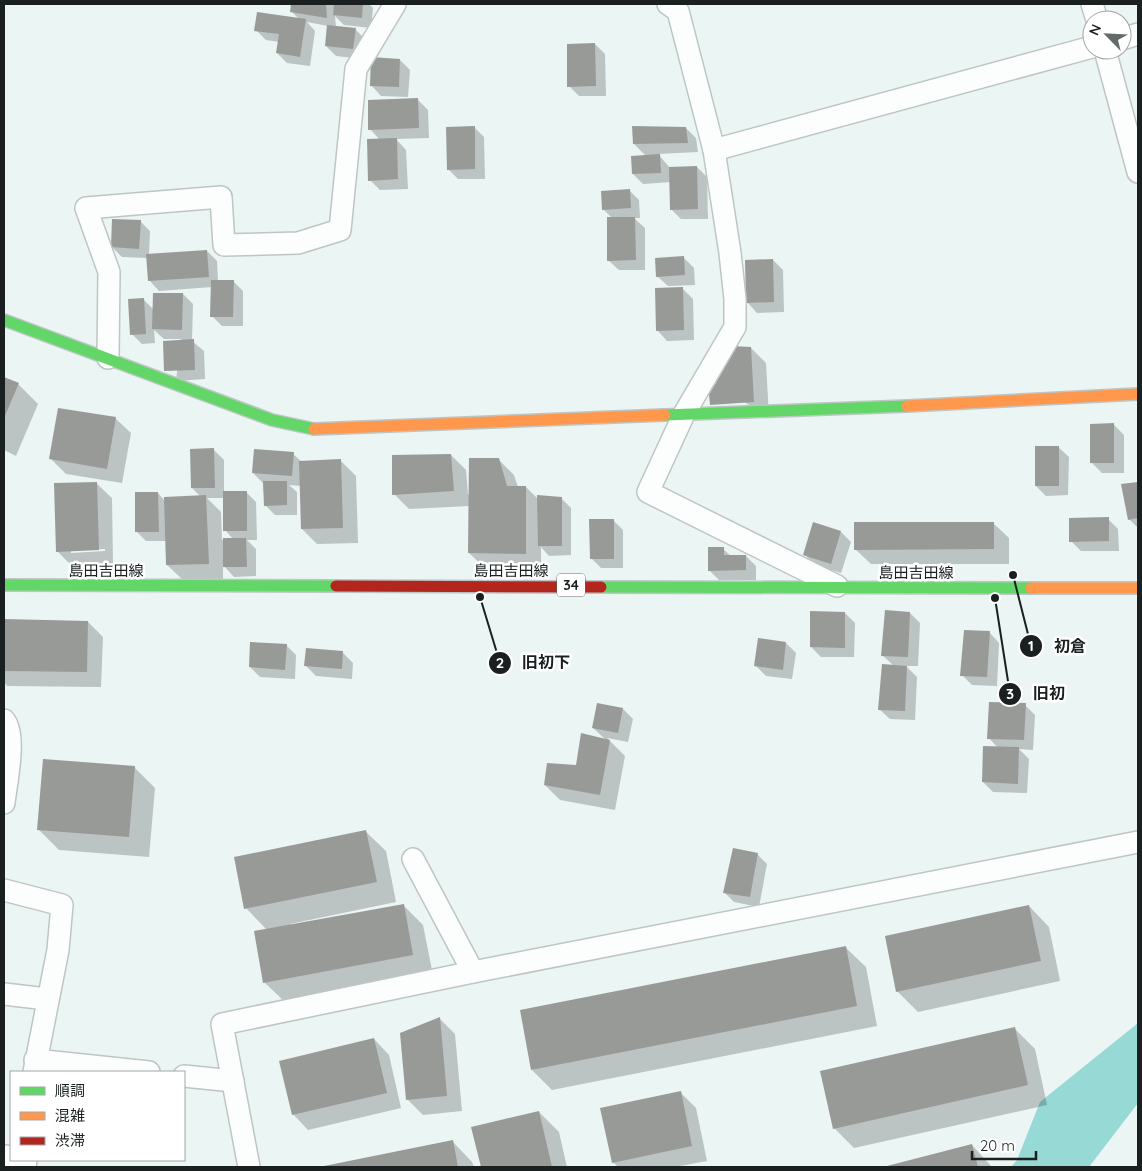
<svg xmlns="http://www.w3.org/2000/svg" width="1142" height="1171" viewBox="0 0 1142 1171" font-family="Quicksand,'Noto Sans JP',sans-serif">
  <rect width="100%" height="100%" fill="#eaf5f4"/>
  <path fill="#97d9d5" d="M1138,1023V1103L1089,1167H1011L1017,1160L1040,1102Z"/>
  <g fill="#0003" fill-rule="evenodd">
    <path d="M292,4H333L335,6V4H369L373,8L371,28L344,25L335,16L336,27L355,29L365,39L363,59L336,56L326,46L328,26L307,22L315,31L310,66L287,63L277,53L279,42L266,40L256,30L300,20L291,11Z"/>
    <path d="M595,44L605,54L606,96H579L569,86Z"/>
    <path d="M400,60L410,70L408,97L381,96L371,85Z"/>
    <path d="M418,100L428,110L429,138L396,139L406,150L408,189L380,190L370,180L380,140L370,129Z"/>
    <path d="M474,127L484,137L485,179H458L448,169Z"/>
    <path d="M686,128L696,138L698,152L658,154L670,168L697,167L707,177L708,219H681L671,209V182L643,184L633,174L646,156L634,144Z"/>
    <path d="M629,190L639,200L640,218H634L645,228V270H619L608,260L612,218L603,209Z"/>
    <path d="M140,221L150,231L149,255L207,251L217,261L218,281H233L243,291V326H222L212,316V287L159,291L149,280L148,258L122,257L112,247Z"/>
    <path d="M684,258L694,268L695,285L668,286L657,276Z"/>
    <path d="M773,260L783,270L784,312L757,313L747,302Z"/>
    <path d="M683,289L693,299L694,340L667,341L657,330Z"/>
    <path d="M183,294L193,304L192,341L204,351L205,379L176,381L181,339H164L154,330L155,343L142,344L132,334L143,299L154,310Z"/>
    <path d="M751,348L766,363L769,417L718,386Z"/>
    <path d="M4,378L18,384L38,404L16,456L4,450Z"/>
    <path d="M115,418L131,433L122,483L66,474L51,459Z"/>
    <path d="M1114,425L1124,435V473H1102L1092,463Z"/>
    <path d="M1058,447L1069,457L1068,495L1046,496L1036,486Z"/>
    <path d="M214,450L224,460V492H246L256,502L257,540H247L256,549V576L234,577L223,565V579L183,580L167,565V541H146L136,531L158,493L165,501L201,497L192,488ZM207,498H224L225,530L233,539L222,540L221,512Z"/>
    <path d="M293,454L302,462L341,461L356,476L358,543L317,544L302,529L301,486L289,485L297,492V515H275L265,505L263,483L253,473Z"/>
    <path d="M451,455L466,470L468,495L498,459L514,475L518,487H526L538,499L561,498L571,508V555L549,556L541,547V569L485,568L469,553L470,506L409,509L394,494Z"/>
    <path d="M96,483L112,498L113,565L73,567L58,552ZM105,549V551L71,553V550Z"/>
    <path d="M1138,483V528L1129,519L1122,485Z"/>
    <path d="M4,517L5,549H4Z"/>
    <path d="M1108,519L1118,529L1119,551H1081L1071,541Z"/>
    <path d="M613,520L623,530V568H601L591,558Z"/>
    <path d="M993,523L1009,538V564H871L855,549Z"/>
    <path d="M841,532L851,542L841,573L815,565L805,555Z"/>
    <path d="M723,549L731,556H746L756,566V580H719L709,570Z"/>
    <path d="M845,613L855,623L854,657H821L811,647Z"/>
    <path d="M910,613L920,623L918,666H906L917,677L915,720L890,719L879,709L894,666L882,655Z"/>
    <path d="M4,620L88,622L103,637L101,687L7,686L4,682Z"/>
    <path d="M989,632L999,643L997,686L972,685L962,675Z"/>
    <path d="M786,643L796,653L792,679L766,676L756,666Z"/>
    <path d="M286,645L296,655L295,679L260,677L250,667Z"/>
    <path d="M343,653L353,663L352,679L316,676L306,666Z"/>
    <path d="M598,704L623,709L633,719L628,742L607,738L625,756L615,810L560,800L545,785L577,767L606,740L593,728Z"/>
    <path d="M1025,705L1035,715L1033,750L1019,749L1029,759L1027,793L993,792L983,782L998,748L989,738Z"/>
    <path d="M134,767L155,788L149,857L59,850L38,829Z"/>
    <path d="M365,831L386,851L396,902L290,924L291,926L403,905L423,925L433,975L285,1002L264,982L267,930L246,908Z"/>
    <path d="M757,854L767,864L759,907L734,902L724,892Z"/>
    <path d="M1029,906L1049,927L1060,981L918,1012L897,991Z"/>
    <path d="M845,947L866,967L877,1026L552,1090L532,1070Z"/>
    <path d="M439,1018L455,1034L462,1111L423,1115L408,1100Z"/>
    <path d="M1014,1028L1035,1049L1047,1105L854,1148L834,1128Z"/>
    <path d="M374,1039L389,1055L401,1108L308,1130L293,1114Z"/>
    <path d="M681,1093L696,1108L707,1161L675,1167H618L613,1162Z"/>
    <path d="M539,1112L559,1132L567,1167H482L473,1128Z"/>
    <path d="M452,1141L472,1162L474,1167H326Z"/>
    <path d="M972,1145L992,1167H886Z"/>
  </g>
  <g fill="#989a98">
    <path d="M291,4H326L327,18L290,12Z"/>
    <path d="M334,4H363L362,18L333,15Z"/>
    <path d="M257,12L306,19L300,57L276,53L279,34L254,31Z"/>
    <path d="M327,25L356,28L353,49L325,46Z"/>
    <path d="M595,43L596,86L567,87V44Z"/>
    <path d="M371,57L400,59L399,87L370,86Z"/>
    <path d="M418,98L419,128L368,130V100Z"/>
    <path d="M475,126V169L447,170L446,127Z"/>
    <path d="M632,126L686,127L688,143L633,144Z"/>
    <path d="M397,138L398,179L368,181L367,139Z"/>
    <path d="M660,154L661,173L632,174L631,156Z"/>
    <path d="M697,166L698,209L670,210L669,167Z"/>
    <path d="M630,189L631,208L602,210L601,191Z"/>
    <path d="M607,217H635L636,260L607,261Z"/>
    <path d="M112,219L141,220L139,249L111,247Z"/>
    <path d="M207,250L209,277L148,281L146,254Z"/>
    <path d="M684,256L685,275L656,277L655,258Z"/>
    <path d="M773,259L774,302L746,303L745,260Z"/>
    <path d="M211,280H234L233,317H210Z"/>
    <path d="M683,287L684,330L656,331L655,288Z"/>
    <path d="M153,293H183L182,330L152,329Z"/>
    <path d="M144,298L146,334L130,335L128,299Z"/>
    <path d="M194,339L195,370L164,371L163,341Z"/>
    <path d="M731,346L751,347L754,402L710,405L708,384H716L717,369Z"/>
    <path d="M4,377L19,383L4,418Z"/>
    <path d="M58,408L116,417L107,469L49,459Z"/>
    <path d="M1114,423V463H1090V424Z"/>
    <rect x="1035" y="446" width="24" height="40"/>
    <path d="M214,448L215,488H191L190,449Z"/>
    <path d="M254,449L294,452L292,476L252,473Z"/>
    <path d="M451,454L454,491L392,495V455Z"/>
    <path d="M469,458H499L507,486H526V554L468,553Z"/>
    <path d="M341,459L343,528L301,529L299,461Z"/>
    <path d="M263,481H287V505L264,506Z"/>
    <path d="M97,482L99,550L56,552L54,483Z"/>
    <path d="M1138,482V518L1128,520L1121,484Z"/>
    <rect x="223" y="491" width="24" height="40"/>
    <path d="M135,492H158L159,532H135Z"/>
    <path d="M206,495L209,564L166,565L164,497Z"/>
    <path d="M537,495L562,497V546H538Z"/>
    <path d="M1109,517V541L1069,542V518Z"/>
    <path d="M589,519H614V559H590Z"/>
    <path d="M813,522L841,531L831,564L803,555Z"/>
    <path d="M854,522H994V549L854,550Z"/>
    <path d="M223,538H246L247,567H223Z"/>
    <path d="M708,547H724V555H746V570L708,571Z"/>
    <path d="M885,610L910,612L908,657L881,656Z"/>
    <path d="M810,611L845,612V648L810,647Z"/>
    <path d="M4,619L88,621L87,672L4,671Z"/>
    <path d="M964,630L990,631L987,677L960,676Z"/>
    <path d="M758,638L786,642L783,670L754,666Z"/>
    <path d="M250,642L287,644L285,670L249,667Z"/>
    <path d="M306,648L343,651L342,669L304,666Z"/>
    <path d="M882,664L907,666L905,711L878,710Z"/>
    <path d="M989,702L1026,703L1024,740L987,739Z"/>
    <path d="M597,703L623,708L618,733L592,728Z"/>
    <path d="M581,733L610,740L600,795L544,785L547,763L576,765Z"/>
    <path d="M983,746L1019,747L1018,784L982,782Z"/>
    <path d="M43,759L135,766L129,837L37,830Z"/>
    <path d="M366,830L377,882L244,909L234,857Z"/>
    <path d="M733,848L758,853L750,897L723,893Z"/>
    <path d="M404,904L413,955L263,983L254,931Z"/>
    <path d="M1029,905L1041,961L896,992L885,936Z"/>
    <path d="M846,946L857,1006L531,1070L520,1010Z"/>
    <path d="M440,1017L447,1096L406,1100L400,1033Z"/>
    <path d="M1015,1027L1028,1085L833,1129L820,1071Z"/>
    <path d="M374,1038L387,1093L292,1115L279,1061Z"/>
    <path d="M681,1091L692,1146L612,1163L600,1108Z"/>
    <path d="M539,1111L552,1167H481L471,1127Z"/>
    <path d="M453,1140L458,1167H324V1166Z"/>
    <path d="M972,1144L978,1167H883Z"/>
  </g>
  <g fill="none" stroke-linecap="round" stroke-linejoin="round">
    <g stroke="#bdc6c5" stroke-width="24">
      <g id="street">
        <path d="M668,4L678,11L714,150L730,253L735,299V327L684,414L648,492L837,586"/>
        <path d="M1092,4L1097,20"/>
        <path d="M1122,39L1138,34"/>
        <path d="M1105,50L1138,172"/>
        <path d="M714,150L1092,47"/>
        <path d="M108,358L109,272L86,208L221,197L224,245L298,243L340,230L356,69L395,4"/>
        <path d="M4,720C17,735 6,784 4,803"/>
        <path d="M4,890L62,905L58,950L34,1072"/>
        <path d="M473,972L1138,842"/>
        <path d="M4,994L47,999"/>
        <path d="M35,1060L149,1072"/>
        <path d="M184,1076L233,1081"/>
        <path d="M4,1156L11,1157"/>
        <path d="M25,1167L26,1160"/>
        <path d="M249,1167L222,1024L473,972L413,859"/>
      </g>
    </g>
    <g stroke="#bdc6c5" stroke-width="14">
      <g id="fast">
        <path d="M4,320L272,420L314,429"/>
        <path d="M665,415L907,406"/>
        <path d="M4,585L336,586"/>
        <path d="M601,587L1031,588"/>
      </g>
    </g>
    <g stroke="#bdc6c5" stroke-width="14">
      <g id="slow">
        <path d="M907,406L1138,394"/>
        <path d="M314,429L665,415"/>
        <path d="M1031,588H1138"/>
      </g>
    </g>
    <g stroke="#bdc6c5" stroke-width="14">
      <path id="jam" d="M336,586L601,587"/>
    </g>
    <use href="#street" stroke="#fcfefd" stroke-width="21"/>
    <use href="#fast" stroke="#63d668" stroke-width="11"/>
    <use href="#slow" stroke="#ff974d" stroke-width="11"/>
    <use href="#jam" stroke="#b3261e" stroke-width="11"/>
  </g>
  <g text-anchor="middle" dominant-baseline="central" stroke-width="5" stroke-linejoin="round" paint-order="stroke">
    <rect fill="#fff" stroke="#5f6363" stroke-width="1" x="557" y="573.5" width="28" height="23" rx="4"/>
    <g font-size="14" font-weight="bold" fill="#1a2020">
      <text x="571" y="585">34</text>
    </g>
    <g font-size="15" fill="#1a2020" stroke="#fff">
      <text x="106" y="570">島田吉田線</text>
      <text x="511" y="570">島田吉田線</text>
      <text x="916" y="572">島田吉田線</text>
    </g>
  </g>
  <path fill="none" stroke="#1a2020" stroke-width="2" d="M1013 575L1031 646M480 597L500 663M995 598L1010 694"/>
  <g fill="#1a2020" stroke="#fff" stroke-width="2">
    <circle cx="1013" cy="575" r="5"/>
    <circle cx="480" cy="597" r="5"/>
    <circle cx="995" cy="598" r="5"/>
    <circle cx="1031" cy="646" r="12"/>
    <circle cx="500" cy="663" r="12"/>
    <circle cx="1010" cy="694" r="12"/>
  </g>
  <g font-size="15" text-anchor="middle" font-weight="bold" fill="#fff">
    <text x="1031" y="651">1</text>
    <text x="500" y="668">2</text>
    <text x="1010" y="699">3</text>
  </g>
  <g font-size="16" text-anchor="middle" font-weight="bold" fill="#1a2020" stroke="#fff" stroke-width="5" stroke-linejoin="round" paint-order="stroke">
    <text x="1070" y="652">初倉</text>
    <text x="546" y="668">旧初下</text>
    <text x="1049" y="699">旧初</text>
  </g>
  <rect width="1142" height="1171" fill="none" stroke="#1a2020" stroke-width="10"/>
  <rect x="10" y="1071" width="175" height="90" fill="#ffffff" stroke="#a3a6a6"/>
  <rect x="20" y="1087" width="25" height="8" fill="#63d668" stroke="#a3a6a6"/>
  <text x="55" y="1096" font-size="15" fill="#1a2020">順調</text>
  <rect x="20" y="1112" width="25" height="8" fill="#ff974d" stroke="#a3a6a6"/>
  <text x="55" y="1121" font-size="15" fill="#1a2020">混雑</text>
  <rect x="20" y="1137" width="25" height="8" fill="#b3261e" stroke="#a3a6a6"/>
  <text x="55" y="1146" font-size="15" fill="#1a2020">渋滞</text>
  <g transform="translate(1107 35) rotate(294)"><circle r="24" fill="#ffffff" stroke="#a3a6a6"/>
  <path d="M0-4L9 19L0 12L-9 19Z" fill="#636b6a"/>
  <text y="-8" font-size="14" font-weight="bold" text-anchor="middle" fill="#1a2020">N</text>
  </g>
  <path d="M972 1151v8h64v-8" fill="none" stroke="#1a2020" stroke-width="2.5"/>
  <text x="980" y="1151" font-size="15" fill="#1a2020" stroke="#ffffff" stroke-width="4" paint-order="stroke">20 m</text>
</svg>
